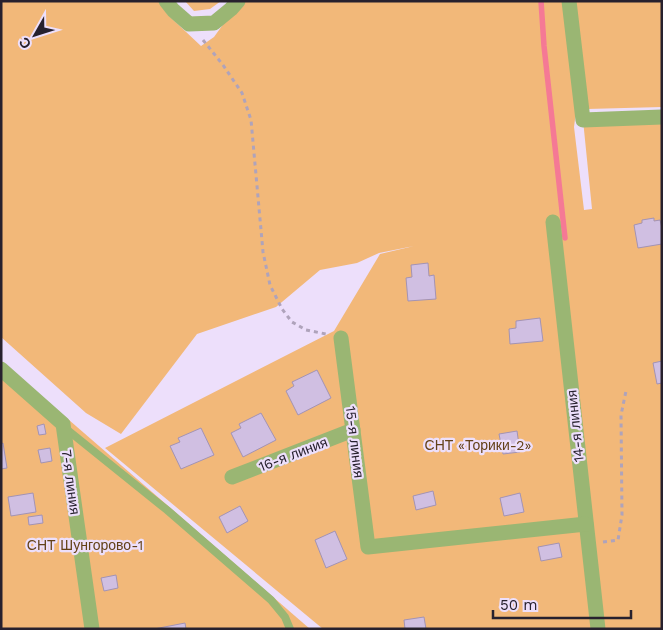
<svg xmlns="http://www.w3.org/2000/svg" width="663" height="630" viewBox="0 0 663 630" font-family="'Work Sans',sans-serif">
  <rect width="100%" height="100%" fill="#eddffb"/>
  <g fill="#f2b879">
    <path d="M1,1H158L168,15L201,46L214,37L227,19L242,1H565L577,104L574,127L584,210L592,209L583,120L662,117V629H323L105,448L334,331L380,254L414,246L379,253L357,263L320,270L276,307L197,334L121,434L86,413L1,337Z"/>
    <path d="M185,1H221L210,9L194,11Z"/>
    <path d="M575,1H662V107L587,109Z"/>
    <path d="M1,361L310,629H1Z"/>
  </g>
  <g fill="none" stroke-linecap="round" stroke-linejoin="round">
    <path stroke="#f57995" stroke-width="5.5" d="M541,1L544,46L565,238"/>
  </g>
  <g fill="#d0bfe2" stroke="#a393b4">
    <path d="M654,218V221L660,220L662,228V244L638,248L634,225L642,223V220Z"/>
    <path d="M428,263L429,276L434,275L436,299L408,301L406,278L412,277L411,265Z"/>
    <path d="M540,318L543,341L510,344L509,329L516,328V321Z"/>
    <path d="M662,361V383L657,384L653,363Z"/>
    <path d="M317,370L331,398L298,415L286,391L294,386L292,382Z"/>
    <path d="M261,413L276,440L243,457L231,433L241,428L239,424Z"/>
    <path d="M44,424L46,434L39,435L37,426Z"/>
    <path d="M201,428L214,455L181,469L170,446L180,442L178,438Z"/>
    <path d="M517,431L520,452L503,454L499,434Z"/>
    <path d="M3,443L7,468L1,469V444Z"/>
    <path d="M50,448L52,461L41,463L38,450Z"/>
    <path d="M433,491L436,505L416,510L413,496Z"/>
    <path d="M33,493L36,512L11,516L8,497Z"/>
    <path d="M520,493L524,512L504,516L500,498Z"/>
    <path d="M240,506L248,521L227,533L219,517Z"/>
    <path d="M42,515L43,523L29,525L28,517Z"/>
    <path d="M335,531L347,559L326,568L315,540Z"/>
    <path d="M559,543L562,557L541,561L538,547Z"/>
    <path d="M116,575L118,588L104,591L101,578Z"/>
    <path d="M424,617L426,629H405L404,620Z"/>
    <path d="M185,623L186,629H154Z"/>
  </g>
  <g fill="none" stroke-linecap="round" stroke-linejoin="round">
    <g stroke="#afa3bb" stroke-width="3" stroke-dasharray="4 4" stroke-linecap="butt">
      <path d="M203,40L223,65L242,93L251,120L263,252L270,285L282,309L292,322L306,330L326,334"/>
      <path d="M603,542L618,540L622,515L621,415L626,391"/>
    </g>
    <path stroke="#9ab673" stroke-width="8" d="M65,428L167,510L271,600L285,617L290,629"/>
    <g stroke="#9ab673" stroke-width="15">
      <path d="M166,1L173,10L189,24L214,23L231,9L238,1"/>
      <path d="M569,1L583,120L662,117"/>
      <path d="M553,222L598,629"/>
      <path d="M341,338L368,547L586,524"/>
      <path d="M1,369L63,424L92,629"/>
      <path d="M232,477L353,430"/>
    </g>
  </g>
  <g text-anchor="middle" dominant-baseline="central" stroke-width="4.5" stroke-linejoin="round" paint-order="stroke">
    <g font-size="14" fill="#27212e" stroke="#eddffb">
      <text transform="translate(575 426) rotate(-96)">14-я линия</text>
      <text transform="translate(355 442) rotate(83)">15-я линия</text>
      <text transform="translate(293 454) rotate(-21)">16-я линия</text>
      <text transform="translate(71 482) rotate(82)">7-я линия</text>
    </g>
    <g font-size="14" fill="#634118" stroke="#eddffb">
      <text x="478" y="445">СНТ «Торики-2»</text>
      <text x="85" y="545">СНТ Шунгорово-1</text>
    </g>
  </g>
  <rect width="663" height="630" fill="none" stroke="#27212e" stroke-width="5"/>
  <g transform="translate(35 35) rotate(231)" stroke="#eddffb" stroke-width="4" paint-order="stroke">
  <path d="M0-4L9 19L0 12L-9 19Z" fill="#27212e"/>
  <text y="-8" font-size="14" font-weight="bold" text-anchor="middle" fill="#27212e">С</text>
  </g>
  <path d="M493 610v8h138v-8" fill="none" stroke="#27212e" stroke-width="2.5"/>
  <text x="500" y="610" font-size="15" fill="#27212e" stroke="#eddffb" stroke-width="4" paint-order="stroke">50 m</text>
</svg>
